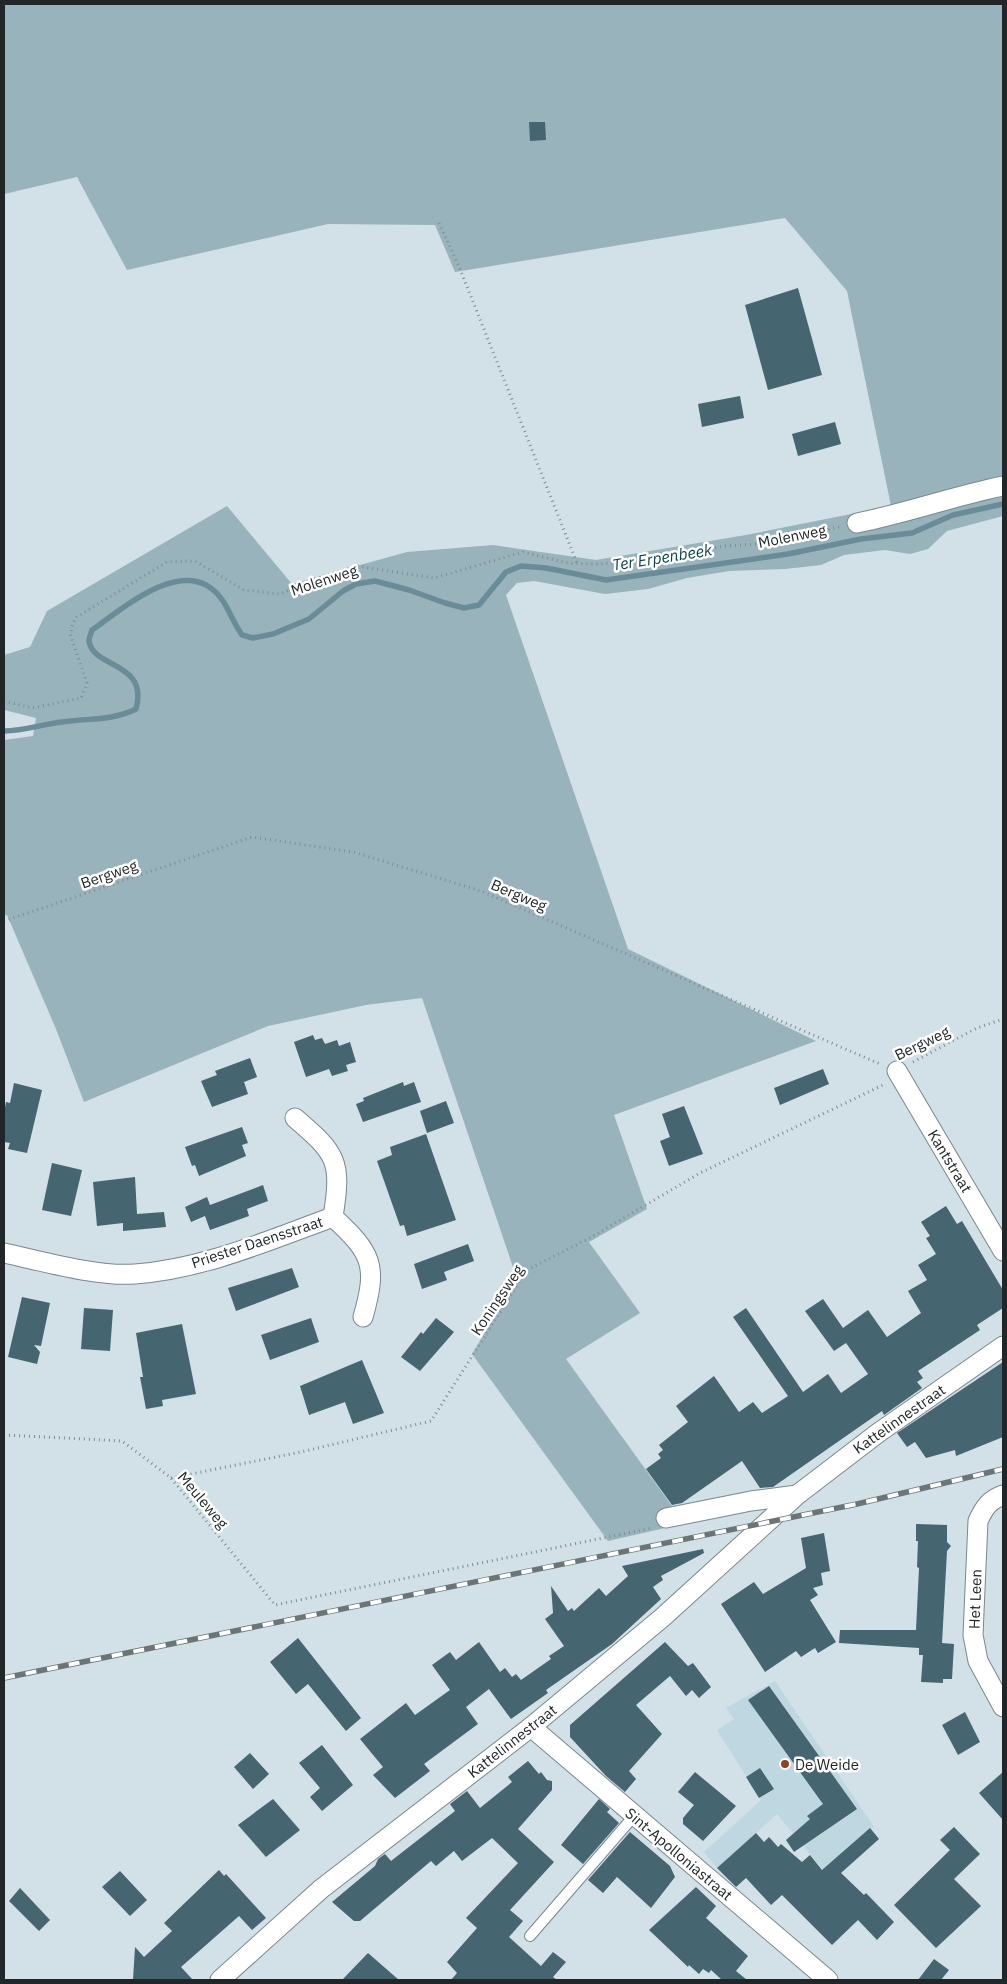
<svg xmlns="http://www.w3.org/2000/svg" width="1007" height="1984" viewBox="0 0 1007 1984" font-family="'IBM Plex Sans',sans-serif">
  <rect width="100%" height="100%" fill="#d1e1e7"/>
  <path fill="#bfd7e1" d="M775,1681L874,1827L823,1870L777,1814L717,1868L704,1852L761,1800L717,1730L734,1719L726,1708Z"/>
  <path fill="#98b3bc" d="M4,4H1003V516L947,531L928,549L910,554L885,550L844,555L821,565L785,569L729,571L687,578L648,589L605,594L534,581L517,583L506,595L628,949L816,1041L614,1115L647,1209L589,1242L640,1313L566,1359L674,1509L662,1513L665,1528L608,1541L472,1354L517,1279L422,998L366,1005L268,1026L84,1102L56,1029L7,915H4V740L33,736L36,718L4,710V655L30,647L47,611L227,506L292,584L407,552L493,545L596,560L746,535L891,506L847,291L785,218L455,272L435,225L328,224L127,270L77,177L4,194Z"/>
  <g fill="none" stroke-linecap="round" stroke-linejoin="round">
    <path stroke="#6a8c98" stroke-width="5.5" d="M4,731C24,731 43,724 62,722C88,718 112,721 136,709C149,661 93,669 89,641C89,638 91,633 92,630C125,607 189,550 223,601C230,612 234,624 242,635L253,638L273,634L309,619L343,591L356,584L375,581L409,590L445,603L464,608L479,605L506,572L521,566L546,568L606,580L788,554L861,539L912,533L953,515L1003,504"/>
  </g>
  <g fill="#456571">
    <path d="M529,122H545L546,140L530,141Z"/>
    <path d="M798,288L822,375L768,390L745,305Z"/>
    <path d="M740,396L744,418L702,427L698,404Z"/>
    <path d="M835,422L841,444L798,456L792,434Z"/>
    <path d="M313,1035L315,1040L322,1038L325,1044L337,1040L339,1046L350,1042L356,1062L346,1065L348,1071L332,1076L329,1069L306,1077L294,1042Z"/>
    <path d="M250,1058L257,1077L244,1082L248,1094L212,1107L201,1081L217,1075L215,1071Z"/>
    <path d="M823,1069L829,1084L780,1105L774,1088Z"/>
    <path d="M403,1082L404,1086L414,1082L421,1102L363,1122L356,1104L364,1101L363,1098Z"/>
    <path d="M14,1083L42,1090L27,1153L8,1149L10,1143L4,1142V1113L6,1102L10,1103Z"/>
    <path d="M446,1101L454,1123L427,1133L420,1111Z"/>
    <path d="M684,1106L703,1154L669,1166L660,1141L670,1137L662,1114Z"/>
    <path d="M242,1127L248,1143L242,1145L246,1156L199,1176L195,1165L192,1166L185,1147Z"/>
    <path d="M426,1134L456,1220L407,1236L404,1225L400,1226L377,1161L392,1155L390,1147Z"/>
    <path d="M52,1163L82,1170L71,1216L42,1210Z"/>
    <path d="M135,1177L137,1214L164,1212L166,1227L123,1231V1223L97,1226L93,1182Z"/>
    <path d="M263,1185L268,1201L247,1209L249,1216L210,1230L205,1216L191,1222L185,1207L207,1197L210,1205Z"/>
    <path d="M946,1206L957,1224L962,1221L1003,1290V1308L977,1325L980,1330L918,1371L923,1378L917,1382L922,1388L884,1415L882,1411L773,1487L760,1488L742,1461L682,1503L672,1505L646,1469L661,1458L658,1454L663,1450L659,1445L688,1422L676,1406L714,1376L739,1412L753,1402L762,1413L788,1396L733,1317L746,1308L803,1392L828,1374L841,1393L868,1374L846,1343L834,1351L805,1311L823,1299L843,1328L868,1310L887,1337L921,1313L908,1291L927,1280L918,1265L936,1254L926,1238L930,1236L921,1222Z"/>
    <path d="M468,1244L474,1261L444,1272L447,1280L422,1289L414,1264Z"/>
    <path d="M292,1268L299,1287L236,1311L228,1288Z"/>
    <path d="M22,1297L50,1303L41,1346L34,1345L40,1352L37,1364L8,1357Z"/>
    <path d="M84,1308L113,1310L110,1351L81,1349Z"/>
    <path d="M311,1318L319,1342L270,1360L261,1335Z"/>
    <path d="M436,1318L454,1332L420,1371L401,1357L421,1332L423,1334Z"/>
    <path d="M182,1324L196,1394L162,1400L163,1406L146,1409L140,1377H143L136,1333Z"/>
    <path d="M362,1360L384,1413L353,1424L345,1402L309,1415L300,1386Z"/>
    <path d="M1003,1362V1437L956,1456L955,1450L926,1458L915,1442L907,1447L897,1433Z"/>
    <path d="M916,1524L947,1525V1542L951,1546L947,1551L942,1643L954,1644L952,1679H943V1683L921,1682L923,1655H919V1648L839,1643L840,1630H916L919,1568L917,1567L918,1541H916Z"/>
    <path d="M824,1533L830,1571L821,1573L823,1585L813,1588L818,1595L810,1600L836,1642L818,1653L815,1648L801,1657L796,1651L765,1672L721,1604L754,1582L763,1594L806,1568L801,1538Z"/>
    <path d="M703,1549L704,1553L661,1576L663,1580L653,1587L661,1599L612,1644L546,1690L548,1693L511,1719L489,1689L466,1707L478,1724L424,1764L430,1771L395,1798L373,1775L383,1767L360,1739L406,1703L415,1715L450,1690L432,1665L450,1652L456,1660L479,1642L500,1672L505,1668L512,1677L516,1674L521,1680L551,1659L549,1656L564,1646L545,1619L553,1613L551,1586L568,1611L572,1608L574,1611L599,1588L606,1596L628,1576L622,1566Z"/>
    <path d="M298,1638L361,1718L346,1731L308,1684L296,1694L270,1662Z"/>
    <path d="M665,1642L688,1666L693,1663L711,1687L699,1698L692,1690L686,1696L670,1676L636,1705L662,1734L629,1771L636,1779L625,1792L606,1776L570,1737V1725Z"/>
    <path d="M769,1686L857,1809L794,1852L786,1840L810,1819L807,1816L823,1804L748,1700Z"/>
    <path d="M965,1712L980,1742L958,1755L942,1725Z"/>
    <path d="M322,1745L353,1785L322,1811L310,1797L320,1788L299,1763Z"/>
    <path d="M250,1753L269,1774L253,1789L234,1767Z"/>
    <path d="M528,1761L539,1774L541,1772L547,1780L552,1781V1790L518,1829L554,1862L510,1910L523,1921L509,1937L541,1966L553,1952L566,1962L553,1977L557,1980H451L457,1973L447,1962L477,1928L466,1918L518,1863L492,1838L462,1861L454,1851L436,1866L431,1861L360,1921H354L332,1902L375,1866L378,1859L385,1854L391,1861L455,1811L450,1804L467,1791L480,1808L512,1782L508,1777Z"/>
    <path d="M760,1768L774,1789L759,1798L746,1777Z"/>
    <path d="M695,1772L736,1806L703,1841L683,1824V1818L694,1805L678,1792Z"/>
    <path d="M1003,1772V1820L979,1793Z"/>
    <path d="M273,1799L300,1830L266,1857L238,1825Z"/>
    <path d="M599,1799L610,1809L607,1812L619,1823L583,1864L561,1845Z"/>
    <path d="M954,1827L980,1854L954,1879L981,1906L936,1948L894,1905L950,1850L940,1840Z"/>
    <path d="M870,1828L879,1839L841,1873L864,1895L866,1893L894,1922L877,1940L858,1920L832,1945L782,1895L771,1905L746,1878L736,1887L717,1868L756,1833L764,1842L769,1837L778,1847L781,1844L802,1862L810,1855L822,1870Z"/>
    <path d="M630,1832L670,1866L675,1877L651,1908L617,1877L603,1893L588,1880Z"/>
    <path d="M219,1870L224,1876L226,1874L266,1918L252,1930L239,1916L181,1967L193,1980H133L135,1947L144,1957L172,1931L164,1923Z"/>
    <path d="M120,1871L147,1900L130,1916L102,1887Z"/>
    <path d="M696,1887L716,1906L706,1918L748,1956L736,1971L747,1980H722L711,1970L709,1973L703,1969L699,1974L689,1965L688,1967L649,1930Z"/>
    <path d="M20,1888L50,1920L39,1931L9,1901Z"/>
    <path d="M368,1953L399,1980H342Z"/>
    <path d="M934,1959L949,1970L941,1980H918Z"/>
  </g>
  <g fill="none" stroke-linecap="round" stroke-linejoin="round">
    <g stroke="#79888e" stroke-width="12">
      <path id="lane" d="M530,1936L634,1816"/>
    </g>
    <g stroke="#79888e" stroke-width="21">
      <g id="street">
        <path d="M857,523C907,513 954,496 1003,486"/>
        <path d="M897,1071L1003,1251"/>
        <path d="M333,1217C372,1253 378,1265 363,1317"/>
        <path d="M4,1253C42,1261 97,1277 135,1274C204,1269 269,1240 333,1217C342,1161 337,1154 295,1118"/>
        <path d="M1003,1495C989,1500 984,1508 978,1521L973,1635L978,1661L1003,1707"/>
        <path d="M666,1518L751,1501L797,1495"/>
        <path d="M531,1727L828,1980"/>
        <path d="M220,1980L321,1889L531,1727L663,1617L797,1495L878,1433L1003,1346"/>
      </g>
    </g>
    <g stroke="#818c91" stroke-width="3" stroke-dasharray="1 4" stroke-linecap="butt">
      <path d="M439,223L460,269L577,563"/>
      <path d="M4,701L32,708L81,698L87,683L70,634L75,618L167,562L195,561L244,590L280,594L315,579L357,566L434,578L523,552L568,563L595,564L631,562L725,546L757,544L840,527"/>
      <path d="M4,921L252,837L353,852L481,891L880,1064"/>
      <path d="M913,1062L977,1028L1003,1019"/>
      <path d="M4,1435L122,1441L171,1478L275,1605L652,1528"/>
      <path d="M171,1478L301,1452L431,1421L527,1270L588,1239L700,1173L883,1085"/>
    </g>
    <use href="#lane" stroke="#fff" stroke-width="10"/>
    <use href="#street" stroke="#fff" stroke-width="19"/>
    <g stroke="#6b7578" stroke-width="5.5">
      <path id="rail" d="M4,1678L857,1504L1003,1469"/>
    </g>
    <use href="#rail" stroke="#fff" stroke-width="4" stroke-dasharray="11" stroke-linecap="butt"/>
  </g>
  <circle fill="#8d4523" stroke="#fff" stroke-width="2" cx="785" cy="1764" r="5"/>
  <g text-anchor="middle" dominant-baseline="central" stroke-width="5" stroke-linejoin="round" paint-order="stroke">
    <g font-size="15" fill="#212729" stroke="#fff">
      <text transform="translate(792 536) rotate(-11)">Molenweg</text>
      <text transform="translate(324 580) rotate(-18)">Molenweg</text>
      <text transform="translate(109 874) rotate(-19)">Bergweg</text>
      <text transform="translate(519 895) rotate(23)">Bergweg</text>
      <text transform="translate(922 1043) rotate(-26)">Bergweg</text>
      <text transform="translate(950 1161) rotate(59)">Kantstraat</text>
      <text transform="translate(257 1242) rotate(-18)">Priester Daensstraat</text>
      <text transform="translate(497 1300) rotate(-56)">Koningsweg</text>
      <text transform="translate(899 1419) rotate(-35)">Kattelinnestraat</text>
      <text transform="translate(203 1500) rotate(50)">Meuleweg</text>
      <text transform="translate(975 1599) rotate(-88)">Het Leen</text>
      <text transform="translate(512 1741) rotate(-38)">Kattelinnestraat</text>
      <text transform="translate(679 1854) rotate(40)">Sint-Apolloniastraat</text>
    </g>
    <g font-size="15" fill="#212729" stroke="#fff" text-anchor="start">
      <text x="795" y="1764">De Weide</text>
    </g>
    <g font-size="16" font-style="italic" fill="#0c3f4e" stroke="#fff">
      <text transform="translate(662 557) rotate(-9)">Ter Erpenbeek</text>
    </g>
  </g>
  <rect width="1007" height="1984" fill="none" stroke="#212729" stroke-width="10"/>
</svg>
